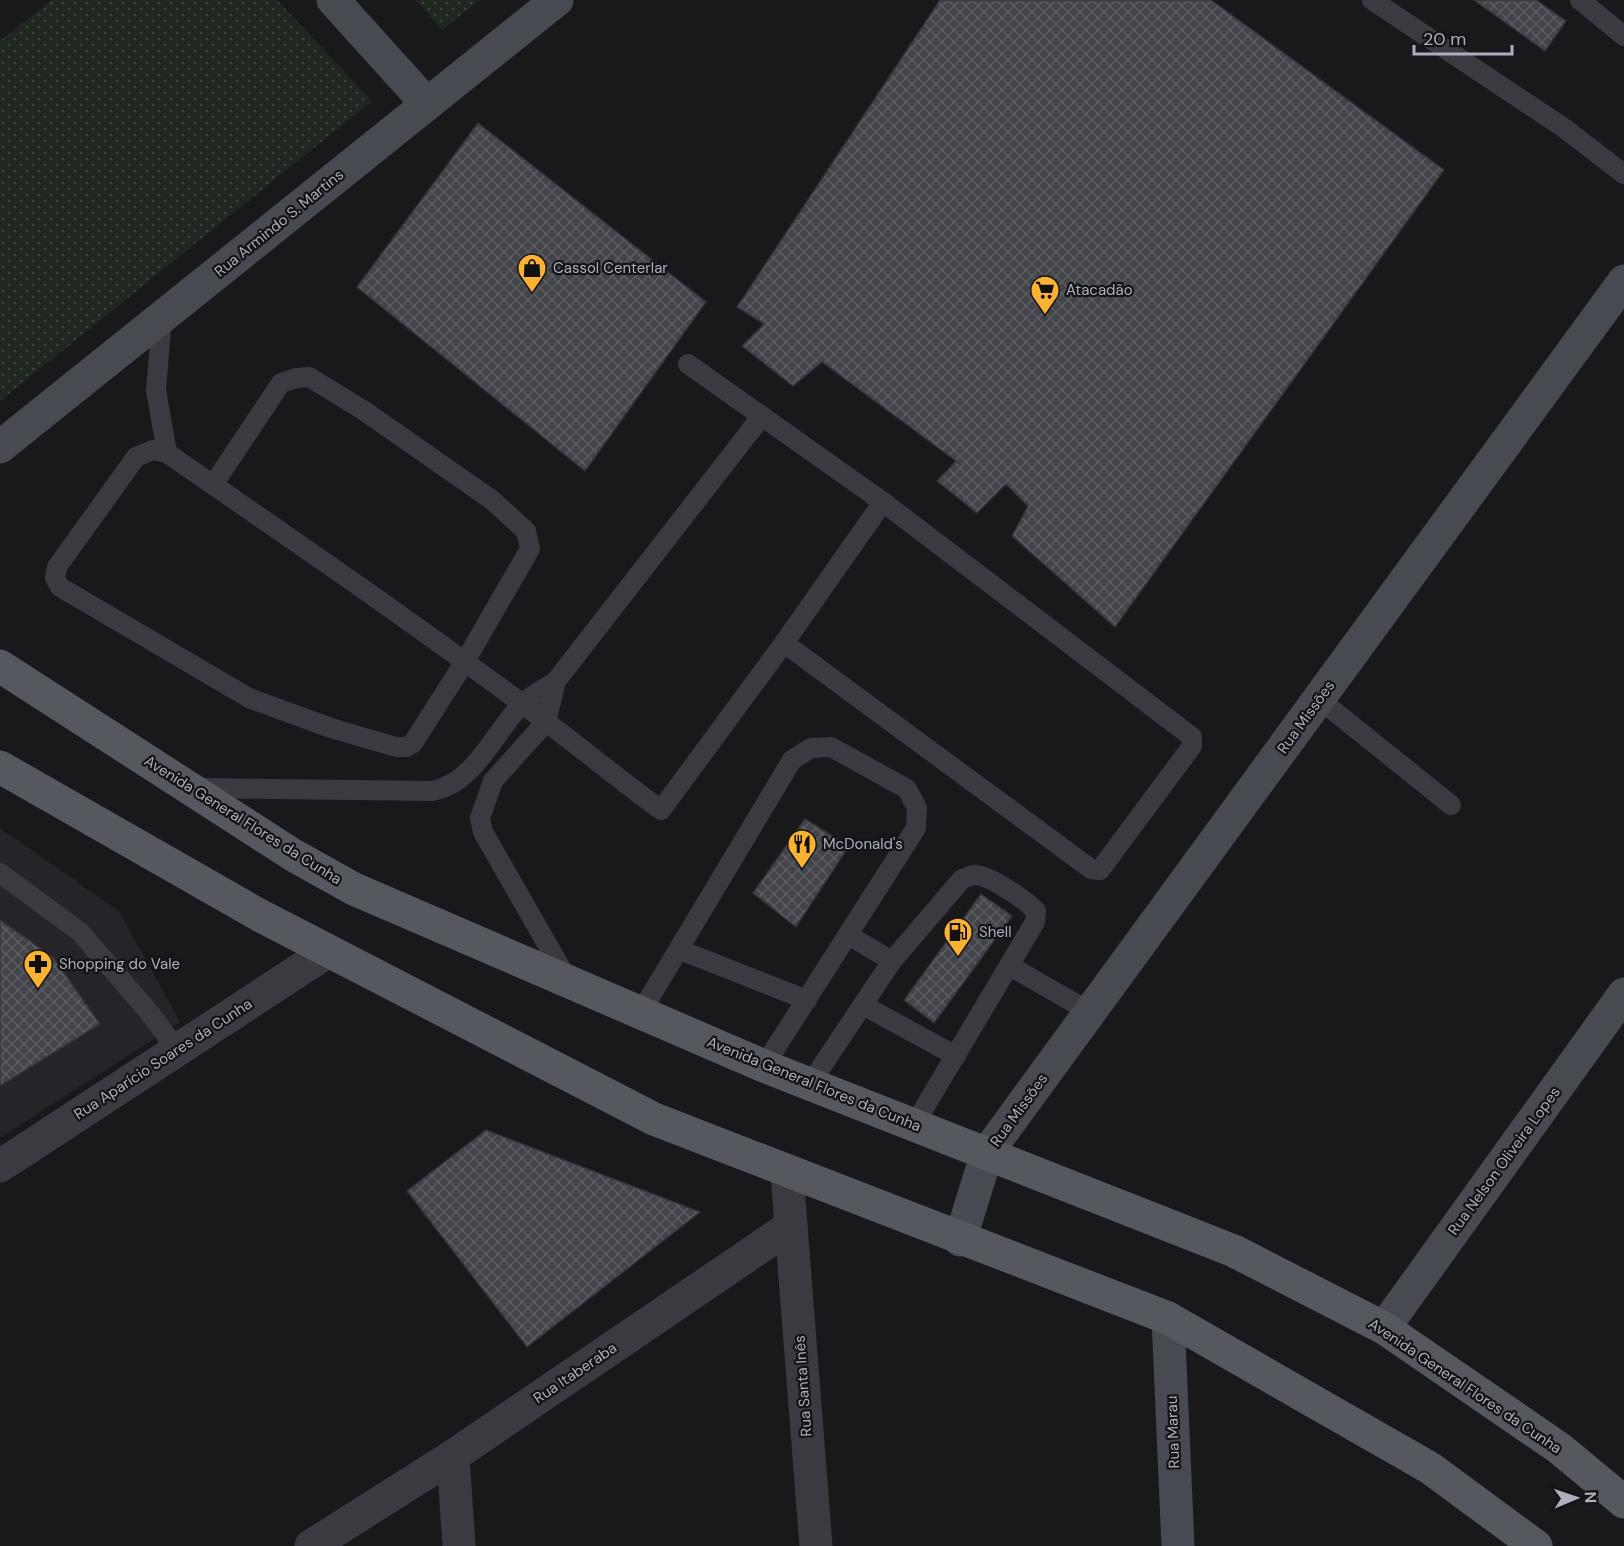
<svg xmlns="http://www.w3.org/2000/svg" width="1624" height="1546" viewBox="0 0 1624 1546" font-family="'DM Sans',sans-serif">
  <defs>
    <pattern id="green-dots" width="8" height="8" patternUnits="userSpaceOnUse" patternTransform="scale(1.5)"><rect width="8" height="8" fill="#1f2720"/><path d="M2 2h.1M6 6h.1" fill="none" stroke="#3d443e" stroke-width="1.8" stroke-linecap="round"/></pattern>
    <pattern id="building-cross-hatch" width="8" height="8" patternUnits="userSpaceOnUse" patternTransform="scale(1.5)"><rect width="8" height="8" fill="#434449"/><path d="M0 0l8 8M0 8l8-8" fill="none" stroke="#5b5c61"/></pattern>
  </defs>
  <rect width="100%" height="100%" fill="#19191c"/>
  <path fill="#252529" d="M0,828L119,911L180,1022L0,1138Z"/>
  <g fill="url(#green-dots)">
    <path d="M52,0H277L372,101L0,401V41Z"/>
    <path d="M416,0H480L442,30Z"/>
  </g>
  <g fill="url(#building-cross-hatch)" stroke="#333338" stroke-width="1.5">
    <path d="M940,0H1211L1444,170L1115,627L1012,536L1028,506L1006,484L977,513L937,481L956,461L822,362L793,386L742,346L764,324L737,307Z"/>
    <path d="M1474,0H1536L1566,21L1545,51Z"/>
    <path d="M478,123L706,302L585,471L357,287Z"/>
    <path d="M805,819L849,846L796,927L753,893Z"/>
    <path d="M981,894L1012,916L934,1023L904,1000Z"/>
    <path d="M0,920L53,957L100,1024L0,1086Z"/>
    <path d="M486,1130L700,1212L527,1347L407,1191Z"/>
  </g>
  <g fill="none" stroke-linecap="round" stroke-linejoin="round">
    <g stroke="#3a3b41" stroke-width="20">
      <path d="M1372,0L1564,128L1624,174"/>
      <path d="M1580,0L1624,36"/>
      <path d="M162,317L156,390L167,453"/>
      <path d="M213,485L281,383L296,378L309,377L363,410L492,500L526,531L530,549L464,663L413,743L407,747H396L331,728L249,698L60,587L55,578L57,567L136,457L153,450L167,453C294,541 422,628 545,721C584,750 621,781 661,810L784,643L1091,869L1100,870L1192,746V737L883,502L688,364"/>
      <path d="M784,643L883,502"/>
      <path d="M556,681L546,722L493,781L480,818L483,832L567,979"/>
      <path d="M1319,699L1451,805"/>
      <path d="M196,788L432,791C475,783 493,734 521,705C531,696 545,688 556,681L762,416"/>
      <path d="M0,873L80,932L149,1012L177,1050"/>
      <path d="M848,935L892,961"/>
      <path d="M680,950L807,1000"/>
      <path d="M1010,966L1090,1012"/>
      <path d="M863,1005L956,1056"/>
      <path d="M641,1012L792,760L811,748L831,747L907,789L917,808L916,828L764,1066"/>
      <path d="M810,1084L892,961L962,879C966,878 971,875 975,875C989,875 1026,900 1036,911L1035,922L914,1125"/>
    </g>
    <g stroke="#3a3b41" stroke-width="33">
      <path d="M0,1166L327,952"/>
      <path d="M791,1226L816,1546"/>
      <path d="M453,1456L459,1546"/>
      <path d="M311,1546L453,1456L791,1226L787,1171"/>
    </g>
    <g stroke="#484a51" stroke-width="33">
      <path d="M333,0L427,104"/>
      <path d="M0,447L557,0"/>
      <path d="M960,1240L987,1153L1624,281"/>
      <path d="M1168,1318L1178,1546"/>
      <path d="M1384,1328L1624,994"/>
    </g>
    <g stroke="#565860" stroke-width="33">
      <path d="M0,666L293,855L354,889L764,1066L1234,1251L1384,1328L1559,1448L1624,1502"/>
      <path d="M0,767L259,915L654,1119L1168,1318L1430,1468L1536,1546"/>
    </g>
  </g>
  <defs>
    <g id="shop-pin" transform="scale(1.5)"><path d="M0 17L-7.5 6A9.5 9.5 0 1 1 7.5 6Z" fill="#fab232" stroke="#141417"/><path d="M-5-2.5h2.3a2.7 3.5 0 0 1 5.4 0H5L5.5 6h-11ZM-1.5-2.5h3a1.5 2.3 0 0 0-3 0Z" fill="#111"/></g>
    <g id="supermarket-pin" transform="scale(1.5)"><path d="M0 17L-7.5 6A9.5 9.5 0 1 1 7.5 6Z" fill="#fab232" stroke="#141417"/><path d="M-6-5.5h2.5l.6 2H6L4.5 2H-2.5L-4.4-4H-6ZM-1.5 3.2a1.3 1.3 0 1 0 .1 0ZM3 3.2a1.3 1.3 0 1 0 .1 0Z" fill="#111"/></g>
    <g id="restaurant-pin" transform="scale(1.5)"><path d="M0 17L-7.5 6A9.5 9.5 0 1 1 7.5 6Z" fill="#fab232" stroke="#141417"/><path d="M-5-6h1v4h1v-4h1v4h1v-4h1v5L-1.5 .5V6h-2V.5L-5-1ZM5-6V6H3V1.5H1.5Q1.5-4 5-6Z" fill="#111"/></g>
    <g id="fuel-pin" transform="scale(1.5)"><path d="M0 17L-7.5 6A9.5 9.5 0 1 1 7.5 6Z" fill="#fab232" stroke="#141417"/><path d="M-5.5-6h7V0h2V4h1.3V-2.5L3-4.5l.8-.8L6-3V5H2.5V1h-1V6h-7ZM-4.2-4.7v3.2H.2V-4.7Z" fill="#111"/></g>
    <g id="pharmacy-pin" transform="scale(1.5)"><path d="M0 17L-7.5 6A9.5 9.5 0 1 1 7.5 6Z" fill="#fab232" stroke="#141417"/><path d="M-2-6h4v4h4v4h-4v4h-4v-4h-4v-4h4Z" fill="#111"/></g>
  </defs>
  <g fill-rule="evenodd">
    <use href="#shop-pin" x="532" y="268"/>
    <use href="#supermarket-pin" x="1045" y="290"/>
    <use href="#restaurant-pin" x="802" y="844"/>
    <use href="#fuel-pin" x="958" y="932"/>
    <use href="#pharmacy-pin" x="38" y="964"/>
  </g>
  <g text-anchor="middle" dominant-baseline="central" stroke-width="4.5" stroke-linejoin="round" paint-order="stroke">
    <g font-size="15" fill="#abb0bc" stroke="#141417">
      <text transform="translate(279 223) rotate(-39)">Rua Armindo S. Martins</text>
      <text transform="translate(1306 717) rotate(-54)">Rua Missões</text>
      <text transform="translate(243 820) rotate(32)">Avenida General Flores da Cunha</text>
      <text transform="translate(163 1059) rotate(-33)">Rua Aparício Soares da Cunha</text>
      <text transform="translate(814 1084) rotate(22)">Avenida General Flores da Cunha</text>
      <text transform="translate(1019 1110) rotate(-54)">Rua Missões</text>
      <text transform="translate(1504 1161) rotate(-54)">Rua Nelson Oliveira Lopes</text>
      <text transform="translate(575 1373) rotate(-34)">Rua Itaberaba</text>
      <text transform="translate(803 1386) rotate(-94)">Rua Santa Inês</text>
      <text transform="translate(1465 1386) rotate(34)">Avenida General Flores da Cunha</text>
      <text transform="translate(1173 1432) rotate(-92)">Rua Marau</text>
    </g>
    <g font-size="15" fill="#abb0bc" stroke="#141417" text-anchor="start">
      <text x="553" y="268">Cassol Centerlar</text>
      <text x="1066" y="290">Atacadão</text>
      <text x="823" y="844">McDonald's</text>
      <text x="979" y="932">Shell</text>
      <text x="59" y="964">Shopping do Vale</text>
    </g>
  </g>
  <g transform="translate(1576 1498) rotate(88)" stroke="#141417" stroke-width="4.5" paint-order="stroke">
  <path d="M0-4.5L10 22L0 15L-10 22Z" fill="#abb0bc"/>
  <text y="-9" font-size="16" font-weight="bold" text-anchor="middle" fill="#abb0bc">N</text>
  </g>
  <path d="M1414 45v9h98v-9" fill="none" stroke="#abb0bc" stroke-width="3"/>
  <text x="1423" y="45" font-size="18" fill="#abb0bc" stroke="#141417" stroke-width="4.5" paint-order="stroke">20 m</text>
</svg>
